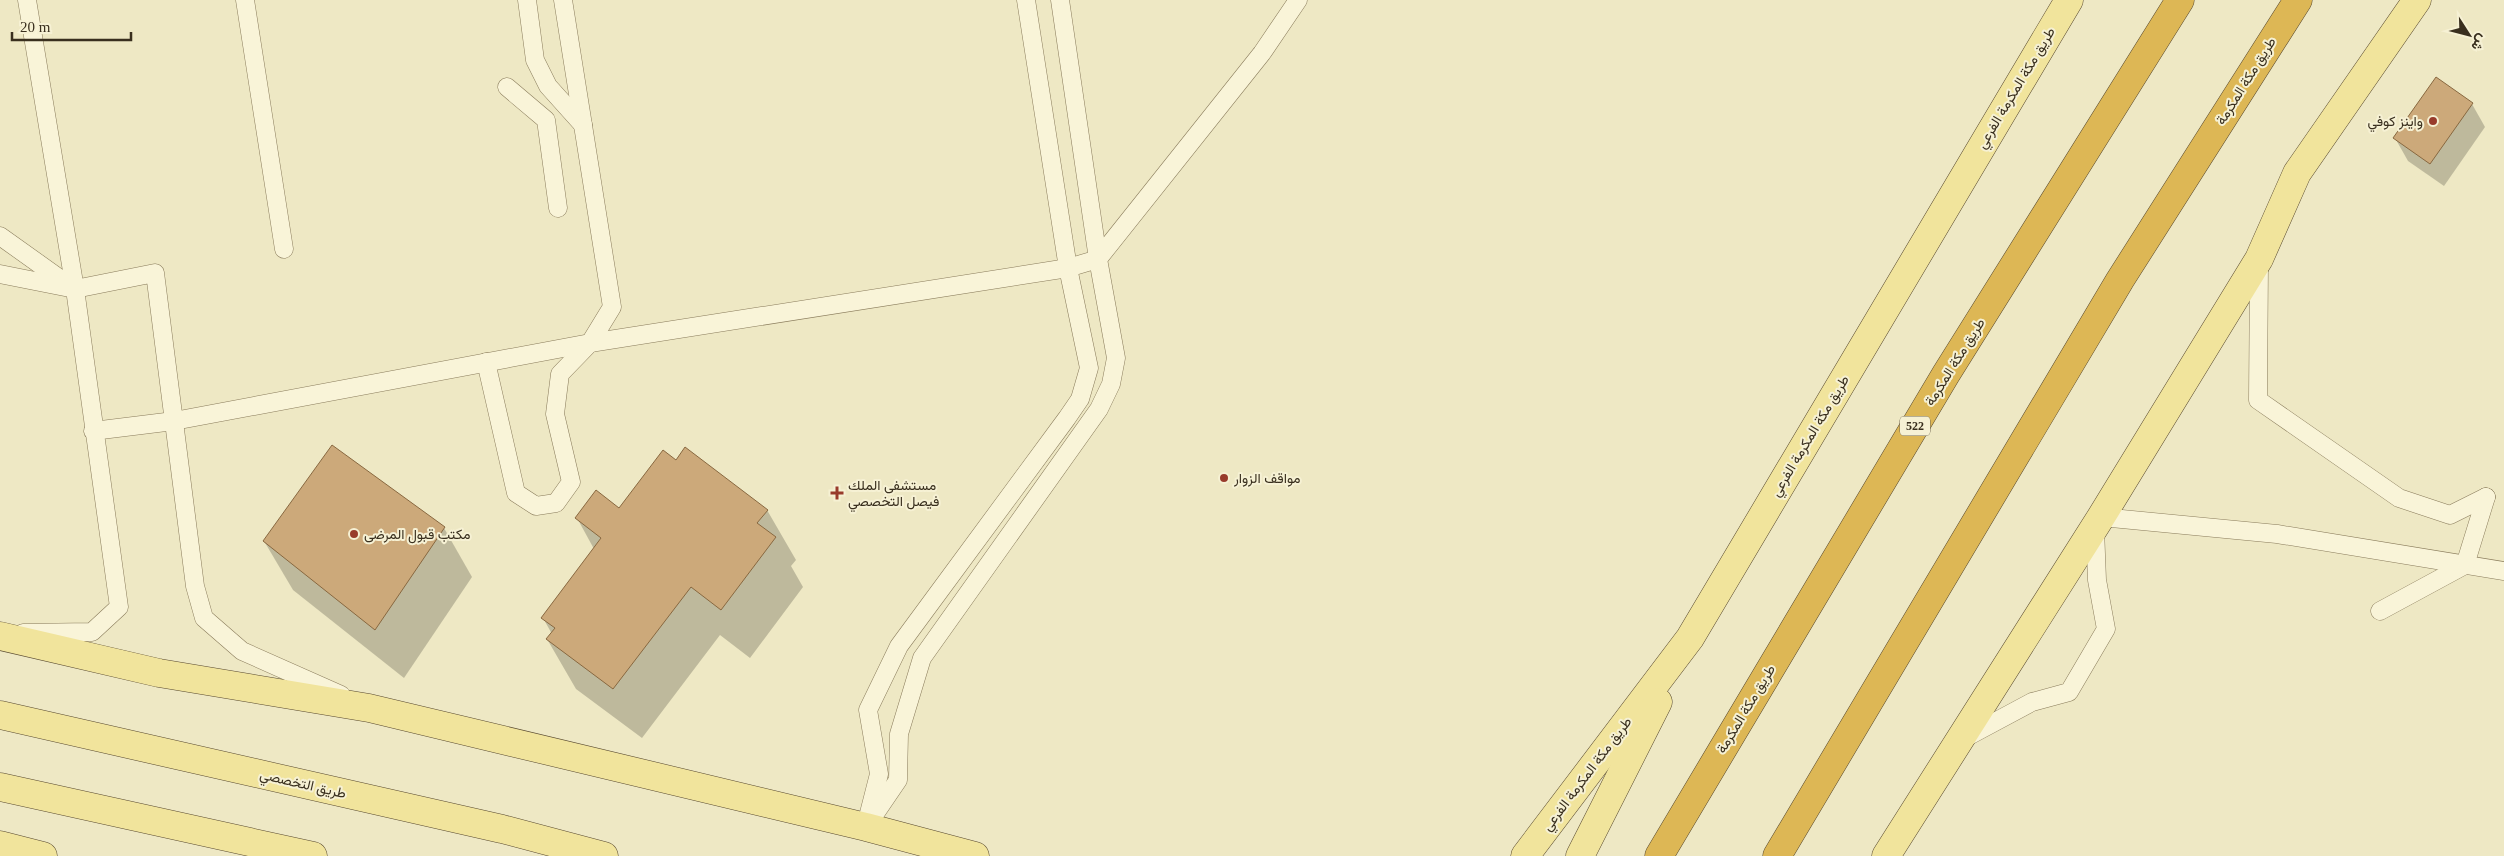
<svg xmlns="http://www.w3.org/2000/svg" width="2504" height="856" viewBox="0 0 2504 856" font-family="'Times New Roman',Vazirmatn,serif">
  <rect width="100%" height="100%" fill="#eee8c4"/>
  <g fill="#0003">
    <path d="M2472,104L2485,127L2444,186L2408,161L2395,138Z"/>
    <path d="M677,462L767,510L796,560L791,566L803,587L750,658L720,635L642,738L576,689L547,639L552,634L543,618L594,549L577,518L620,510Z"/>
    <path d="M444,528L472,577L404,678L293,590L264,541Z"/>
  </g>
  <g fill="#cca97a" stroke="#886840">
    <path d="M2436,77L2473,103L2430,164L2393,138Z"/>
    <path d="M332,445L445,527L375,630L263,541Z"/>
    <path d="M685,447L768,510L757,523L776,537L721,610L691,587L613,689L546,639L555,628L541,618L601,538L575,518L596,490L619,508L663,450L676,460Z"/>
  </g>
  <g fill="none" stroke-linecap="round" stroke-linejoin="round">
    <g stroke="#897b5b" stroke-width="19">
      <g id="lane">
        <path d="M245,0L284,249"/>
        <path d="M527,0L535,60L548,86L583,125"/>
        <path d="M507,87L546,120L558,208"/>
        <path d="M0,236L70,286"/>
        <path d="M2259,262L2258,400L2399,498L2450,515L2486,497"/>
        <path d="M0,274L75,289L155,273L195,586L204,618L242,651L341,695"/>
        <path d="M486,362L516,493L536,506L556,503L571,482L555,414L560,374L590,343L612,307L563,0"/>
        <path d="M93,431L174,421L590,343L1068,268L1098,259L1060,0"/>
        <path d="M2101,517L2277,534L2504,571"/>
        <path d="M2380,611L2465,565L2486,497"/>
        <path d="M23,633L92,632L119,607L75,289L27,0"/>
        <path d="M1963,739L2032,702L2069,692L2106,629L2097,580L2095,529"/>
        <path d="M868,817L879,774L868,710L899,646L1067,418L1080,399L1089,368L1068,268L1026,0"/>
        <path d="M866,827L898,780L899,734L922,658L1099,409L1111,384L1116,358L1098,259L1262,53L1298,0"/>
      </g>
    </g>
    <g stroke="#57482f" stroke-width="29">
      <g id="primary">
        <path d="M0,636L159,673L369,708L866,827L975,856"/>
        <path d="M0,715L502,829L604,856"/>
        <path d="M0,787L313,856"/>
        <path d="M0,845L43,856"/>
        <path d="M1525,856L1690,638L2069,0"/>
        <path d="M1580,856L1658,702"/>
        <path d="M1886,856L2101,517L2259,259L2297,173L2417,0"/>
      </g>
    </g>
    <g stroke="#57482f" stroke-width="29">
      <g id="highway">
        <path d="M1659,856L1946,374L2180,0"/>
        <path d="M1777,856L2120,280L2298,0"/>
      </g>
    </g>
    <use href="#lane" stroke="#f9f4d8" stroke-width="18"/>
    <use href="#primary" stroke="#f1e49c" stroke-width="28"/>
    <use href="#highway" stroke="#ddb755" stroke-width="28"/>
  </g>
  <g fill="#983b2b" stroke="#f6f1d4" stroke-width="2">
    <circle cx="2433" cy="121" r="5"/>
    <circle cx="1224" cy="478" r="5"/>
    <path d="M834.5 485.5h5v5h5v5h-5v5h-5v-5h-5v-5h5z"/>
    <circle cx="354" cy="534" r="5"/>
  </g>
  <g text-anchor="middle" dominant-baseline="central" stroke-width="4" stroke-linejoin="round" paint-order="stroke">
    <rect fill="#f6f1d4" stroke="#726955" stroke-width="1" x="1900" y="416.5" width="30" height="19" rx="4"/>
    <g font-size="12" font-weight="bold" fill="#392f1e">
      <text x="1915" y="426">522</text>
    </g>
    <g font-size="14" fill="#392f1e" stroke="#f6f1d4">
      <text transform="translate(2246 81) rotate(-58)">طريق مكة المكرمة</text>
      <text transform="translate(2016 88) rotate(-59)">طريق مكة المكرمة الفرعي</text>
      <text transform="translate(1955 362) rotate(-58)">طريق مكة المكرمة</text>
      <text transform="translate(1810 436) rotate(-59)">طريق مكة المكرمة الفرعي</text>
      <text transform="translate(1746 709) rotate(-59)">طريق مكة المكرمة</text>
      <text transform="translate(1587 774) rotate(-53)">طريق مكة المكرمة الفرعي</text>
      <text transform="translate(303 784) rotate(13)">طريق التخصصي</text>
    </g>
    <g font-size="14" fill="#392f1e" stroke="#f6f1d4" text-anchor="start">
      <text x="2423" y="121" text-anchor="end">واينز كوفي</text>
      <text x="1234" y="478">مواقف الزوار</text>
      <text x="848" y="485">مستشفى الملك<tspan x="848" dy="16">فيصل التخصصي</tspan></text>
      <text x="364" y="534">مكتب قبول المرضى</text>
    </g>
  </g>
  <g transform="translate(2469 35) rotate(126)" stroke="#f6f1d4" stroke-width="4" paint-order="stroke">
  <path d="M0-4L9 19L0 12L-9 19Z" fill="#392f1e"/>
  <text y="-8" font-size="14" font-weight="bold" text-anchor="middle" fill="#392f1e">ش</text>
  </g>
  <path d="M12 32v8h119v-8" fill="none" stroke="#392f1e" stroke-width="2.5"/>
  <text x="20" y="32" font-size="15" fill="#392f1e" stroke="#f6f1d4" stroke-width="4" paint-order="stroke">20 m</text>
</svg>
